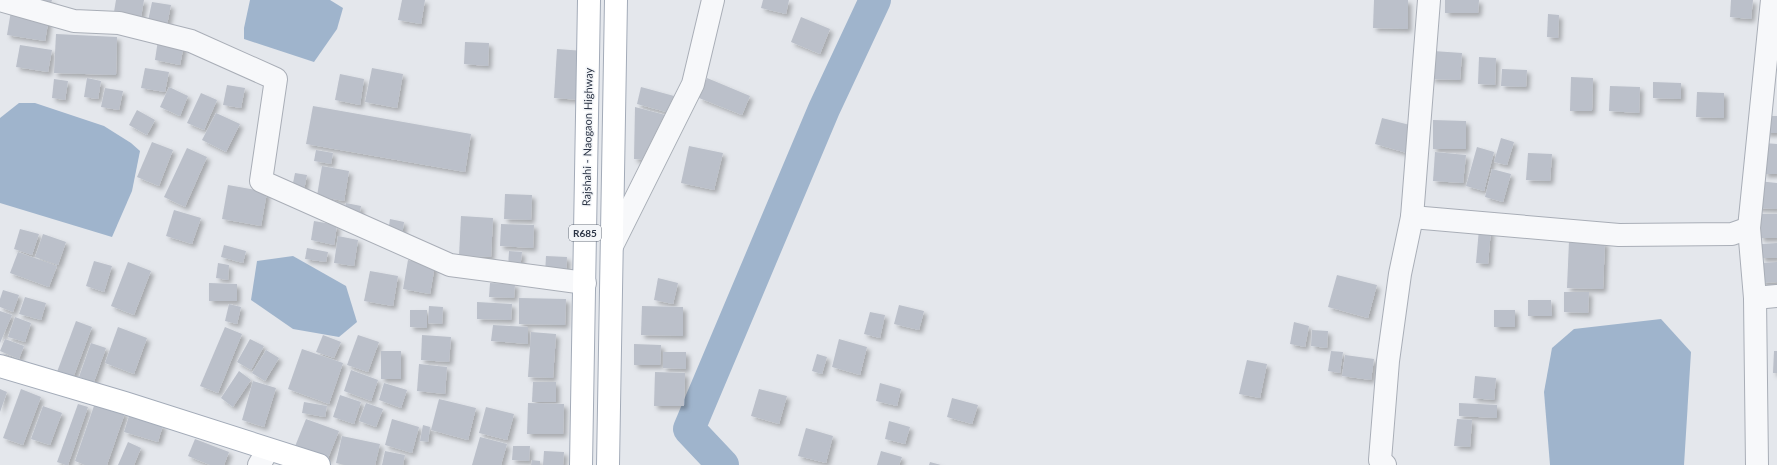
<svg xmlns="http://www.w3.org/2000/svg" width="1777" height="465" viewBox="0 0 1777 465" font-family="Lato,sans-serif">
  <defs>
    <filter id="shadow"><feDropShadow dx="3.5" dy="3.5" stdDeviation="2" flood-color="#0004"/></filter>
  </defs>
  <rect width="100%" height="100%" fill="#e4e7ec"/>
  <g fill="#9fb4cc">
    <path d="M250,0H330L343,8L337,29L314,62L244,39V28Z"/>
    <path d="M19,103H35L104,126L131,143L140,151L132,191L112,237L0,203V118Z"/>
    <path d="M293,256L346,286L357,322L339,337L293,329L251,300L257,261Z"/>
    <path d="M1661,319L1691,352L1684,465H1550L1544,392L1552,348L1574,329Z"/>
  </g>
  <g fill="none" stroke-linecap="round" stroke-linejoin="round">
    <path stroke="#9fb4cc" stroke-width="32" d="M723,465L689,429L824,109L875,0"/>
  </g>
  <g fill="#bbc0ca" filter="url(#shadow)">
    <path d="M36,0H52L50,7Z"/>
    <path d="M116,0H144L141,17L114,12Z"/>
    <path d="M402,0H425L421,24L398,20Z"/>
    <path d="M763,0H789L786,14L761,8Z"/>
    <path d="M1374,0H1408V29L1373,28Z"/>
    <path d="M1445,0H1479L1478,13H1445Z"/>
    <path d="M1731,0H1753L1751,19L1730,17Z"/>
    <path d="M152,2L171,5L167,25L148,21Z"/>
    <path d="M11,11L49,18L45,41L7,35Z"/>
    <path d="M1548,14L1559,15L1558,38L1547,37Z"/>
    <path d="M801,17L830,29L820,54L791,42Z"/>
    <path d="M56,34L117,37L116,75L54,73Z"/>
    <path d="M158,40L184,45L180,65L155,60Z"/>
    <path d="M465,42L489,43L488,66L464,64Z"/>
    <path d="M20,45L52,50L48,72L16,67Z"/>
    <path d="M557,49L584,51L581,100L554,98Z"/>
    <path d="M1433,51L1462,53L1460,80L1431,79Z"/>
    <path d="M1479,57L1496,58L1495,85L1478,84Z"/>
    <path d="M145,68L169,72L165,92L141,88Z"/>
    <path d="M372,68L403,74L397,108L365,102Z"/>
    <path d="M1502,69L1527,70L1526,87L1501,86Z"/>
    <path d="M340,74L364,79L360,105L335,100Z"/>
    <path d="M1571,77L1593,78L1592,111H1570Z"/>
    <path d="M87,78L101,81L98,99L84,97Z"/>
    <path d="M707,78L750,96L742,115L699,98Z"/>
    <path d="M54,79L68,81L65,100L52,98Z"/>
    <path d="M1653,82L1681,83V99L1653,98Z"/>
    <path d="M227,85L245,88L241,108L223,105Z"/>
    <path d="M1610,86L1640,87L1639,113L1609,111Z"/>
    <path d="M169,87L188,96L180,116L160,107Z"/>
    <path d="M641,87L674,96L670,113L637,104Z"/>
    <path d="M105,88L123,91L119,110L101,107Z"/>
    <path d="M1697,92L1724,93V118L1696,117Z"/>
    <path d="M201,93L217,100L204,130L187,123Z"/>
    <path d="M313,106L471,134L465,172L306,144Z"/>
    <path d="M635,107L669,116L648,160L634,159Z"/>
    <path d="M137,110L155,120L147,135L129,125Z"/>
    <path d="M216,113L240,124L226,152L202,140Z"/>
    <rect x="1765" y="116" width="12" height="17"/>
    <path d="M1382,118L1414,126L1407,153L1375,144Z"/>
    <path d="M1433,120L1466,121V149H1433Z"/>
    <path d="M1501,138L1514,142L1507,165L1494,162Z"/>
    <path d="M152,142L173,150L159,186L137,177Z"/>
    <path d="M1764,143L1777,144V174H1764Z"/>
    <path d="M689,146L723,153L714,190L681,183Z"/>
    <path d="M1477,147L1494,152L1484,191L1466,186Z"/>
    <path d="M187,148L207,157L185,207L164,197Z"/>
    <path d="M316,150L333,153L331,164L314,161Z"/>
    <path d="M1435,152L1466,155L1463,183L1433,181Z"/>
    <path d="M1528,153L1552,154L1550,181L1526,180Z"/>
    <path d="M322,166L349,171L344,201L317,196Z"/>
    <path d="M1492,169L1511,174L1503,202L1485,197Z"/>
    <path d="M295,173L307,175L304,190L292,188Z"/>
    <path d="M1758,181L1777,183V209L1756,208Z"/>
    <path d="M228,185L267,192L261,226L222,219Z"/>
    <path d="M505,194L532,195L531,220L504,219Z"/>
    <path d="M346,203L361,206L359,217L343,215Z"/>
    <path d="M174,210L201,218L192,244L166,236Z"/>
    <rect x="1760" y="214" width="17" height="24"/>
    <path d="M461,216L493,218L491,257L459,256Z"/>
    <path d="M390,219L404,222L402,235L388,233Z"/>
    <path d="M314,221L337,225L334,245L311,240Z"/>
    <path d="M501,224L534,225L533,248L500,246Z"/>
    <path d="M20,229L39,234L32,255L14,249Z"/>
    <path d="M1479,229L1491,230L1488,264L1476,263Z"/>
    <path d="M43,234L66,242L58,265L35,257Z"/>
    <path d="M338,236L358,240L354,266L334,263Z"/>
    <path d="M1569,241L1605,242L1603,289L1567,288Z"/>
    <path d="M1777,243V258H1761V244Z"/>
    <path d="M224,245L246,251L243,263L221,257Z"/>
    <path d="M307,248L328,252L326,262L305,259Z"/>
    <path d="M509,251L522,252L520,269L508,268Z"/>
    <path d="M18,252L57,266L49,287L10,273Z"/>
    <path d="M546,256L567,257L566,276L545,275Z"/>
    <path d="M408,260L435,265L430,294L403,289Z"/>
    <path d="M94,261L112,266L104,292L86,286Z"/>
    <path d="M128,262L151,271L134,315L111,306Z"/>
    <path d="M1777,262V282L1761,283L1760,263Z"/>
    <path d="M218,263L229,265L228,280L216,278Z"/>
    <path d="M370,271L398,276L393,306L364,301Z"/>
    <path d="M1337,275L1377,285L1368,318L1328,307Z"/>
    <path d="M658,278L678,283L673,304L654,300Z"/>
    <path d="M209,283L237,284V301H209Z"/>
    <path d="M490,283L515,284L514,298L489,297Z"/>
    <path d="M3,290L19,295L13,312L0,307V299Z"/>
    <path d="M1564,292H1589L1588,313L1564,312Z"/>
    <path d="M25,297L46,303L41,320L19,314Z"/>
    <path d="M519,298L566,299L565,325L519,324Z"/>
    <path d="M1528,300H1551L1552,316H1528Z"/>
    <path d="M477,302L512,304L511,320L477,319Z"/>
    <path d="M229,304L241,307L237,324L225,321Z"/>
    <path d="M899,305L924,311L919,330L894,324Z"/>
    <path d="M429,306L443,307L442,324L428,323Z"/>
    <path d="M642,306L683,307V336L641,335Z"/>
    <path d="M410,310H427V328L410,327Z"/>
    <rect x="1494" y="310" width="21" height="17"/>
    <path d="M0,311L12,315L0,343Z"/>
    <path d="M870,312L885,315L880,338L864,334Z"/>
    <path d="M15,317L31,323L25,342L8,337Z"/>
    <path d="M76,321L92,327L73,378L57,372Z"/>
    <path d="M1294,322L1309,326L1305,347L1290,344Z"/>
    <path d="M493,325L528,327V344L491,341Z"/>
    <path d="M118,327L147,338L134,374L105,363Z"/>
    <path d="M225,327L242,334L218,393L200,386Z"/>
    <path d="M1312,330L1328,331L1327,348L1311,346Z"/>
    <path d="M531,332L556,334L553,378L528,377Z"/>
    <path d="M323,335L341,342L334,358L316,352Z"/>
    <path d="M358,335L379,342L368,372L347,365Z"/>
    <path d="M422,335L451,337L449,362L421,360Z"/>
    <path d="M5,339L24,346L19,359L0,351Z"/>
    <path d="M250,339L264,346L251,370L237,362Z"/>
    <path d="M839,339L867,347L860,375L832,367Z"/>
    <path d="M91,343L106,348L94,382L79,377Z"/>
    <path d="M634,344L661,345L660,365H634Z"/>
    <path d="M302,349L343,363L329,404L288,389Z"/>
    <path d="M266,350L279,358L265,381L252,373Z"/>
    <rect x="381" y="351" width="20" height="28"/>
    <path d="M1331,351L1343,352L1340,373L1328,371Z"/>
    <path d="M1774,351H1777V373H1773Z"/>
    <path d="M663,352H686V369L663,368Z"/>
    <path d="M817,354L827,357L822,374L812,371Z"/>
    <path d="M1345,355L1374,359L1371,380L1342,376Z"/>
    <path d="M1247,360L1267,364L1260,398L1239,394Z"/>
    <path d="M419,364L447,367L445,394L417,391Z"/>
    <path d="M351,370L378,380L371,401L344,391Z"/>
    <path d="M239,371L251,380L233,407L221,398Z"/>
    <path d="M655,372L685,373L684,406H654Z"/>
    <path d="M1475,376L1496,378L1494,400L1473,398Z"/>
    <path d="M253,381L276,388L264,427L242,420Z"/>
    <path d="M533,382H556V402H532Z"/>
    <path d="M384,383L407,390L401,408L379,400Z"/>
    <path d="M880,383L901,389L897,406L876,401Z"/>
    <path d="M0,389L7,392L0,412Z"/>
    <path d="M21,389L41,397L23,445L3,438Z"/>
    <path d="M759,389L787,396L779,424L751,416Z"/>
    <path d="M340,395L361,402L354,424L333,417Z"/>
    <path d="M952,398L978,405L972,424L947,417Z"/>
    <path d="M439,399L476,408L468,440L431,430Z"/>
    <path d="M304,402L327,406L325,417L302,413Z"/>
    <path d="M95,403L125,413L107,465H85L75,461Z"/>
    <path d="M366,403L383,409L376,427L359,421Z"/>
    <path d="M528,403L564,404L563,434H527Z"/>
    <path d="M1459,403L1497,405V418L1459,416Z"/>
    <path d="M78,404L88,407L68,465H66L57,462Z"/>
    <path d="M43,406L62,413L50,445L31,439Z"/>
    <path d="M486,407L514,414L507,440L479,433Z"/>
    <path d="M129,416L163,425L158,442L124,432Z"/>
    <path d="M306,419L339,431L327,461L294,449Z"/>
    <path d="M392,419L419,427L412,453L385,445Z"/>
    <path d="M1457,419L1472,420L1470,447L1454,446Z"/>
    <path d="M889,421L910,427L905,444L885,439Z"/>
    <path d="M423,425L430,427L428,442L420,441Z"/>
    <path d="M806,428L833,436L826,463L798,456Z"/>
    <path d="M342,436L380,444L375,465H345L336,463Z"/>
    <path d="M480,437L507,444L501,465H472Z"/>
    <path d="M195,439L229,452L224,465H210L188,456Z"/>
    <path d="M128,442L141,448L134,465H118Z"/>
    <path d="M513,446H530L529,461L512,460Z"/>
    <path d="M385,451L405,455L403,465H382Z"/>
    <path d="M544,451L564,452L563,465H543Z"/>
    <path d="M881,451L902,457L899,465H877Z"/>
    <path d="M532,460L540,461V465H531Z"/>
    <path d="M930,462L941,465H929Z"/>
  </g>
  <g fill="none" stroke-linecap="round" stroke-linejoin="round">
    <g stroke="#a9aeb7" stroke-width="24">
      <g id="minor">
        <path d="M0,0L74,21L119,23L191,41L276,79L261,181L450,265L585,283"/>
        <path d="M1412,217L1619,235L1732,234L1749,228"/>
        <path d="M612,246L693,84L713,0"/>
        <path d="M1755,298L1777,296"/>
        <path d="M259,465L268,450"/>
        <path d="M1385,465L1380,460L1388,361L1400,274L1412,217L1429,0"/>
        <path d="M1757,465L1755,298L1749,228L1772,0"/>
      </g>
    </g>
    <g stroke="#a3abb8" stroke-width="24">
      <g id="major">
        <path d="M0,366L125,403L319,465"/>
        <path d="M581,465L589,0"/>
        <path d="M608,465L616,0"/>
      </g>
    </g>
    <use href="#minor" stroke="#f7f8fa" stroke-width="22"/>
    <use href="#major" stroke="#fff" stroke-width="22"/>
  </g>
  <g text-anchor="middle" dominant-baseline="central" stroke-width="3" stroke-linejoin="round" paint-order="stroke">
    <rect fill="#f4f6f9" stroke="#676e7b" stroke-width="1" x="569" y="225" width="32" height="16" rx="3"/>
    <g font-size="10" font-weight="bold" fill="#2b3445">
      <text x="585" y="233">R685</text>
    </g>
    <g font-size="11" fill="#2b3445" stroke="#f4f6f9">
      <text transform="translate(587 137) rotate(-89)">Rajshahi - Naogaon Highway</text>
    </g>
  </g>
</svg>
